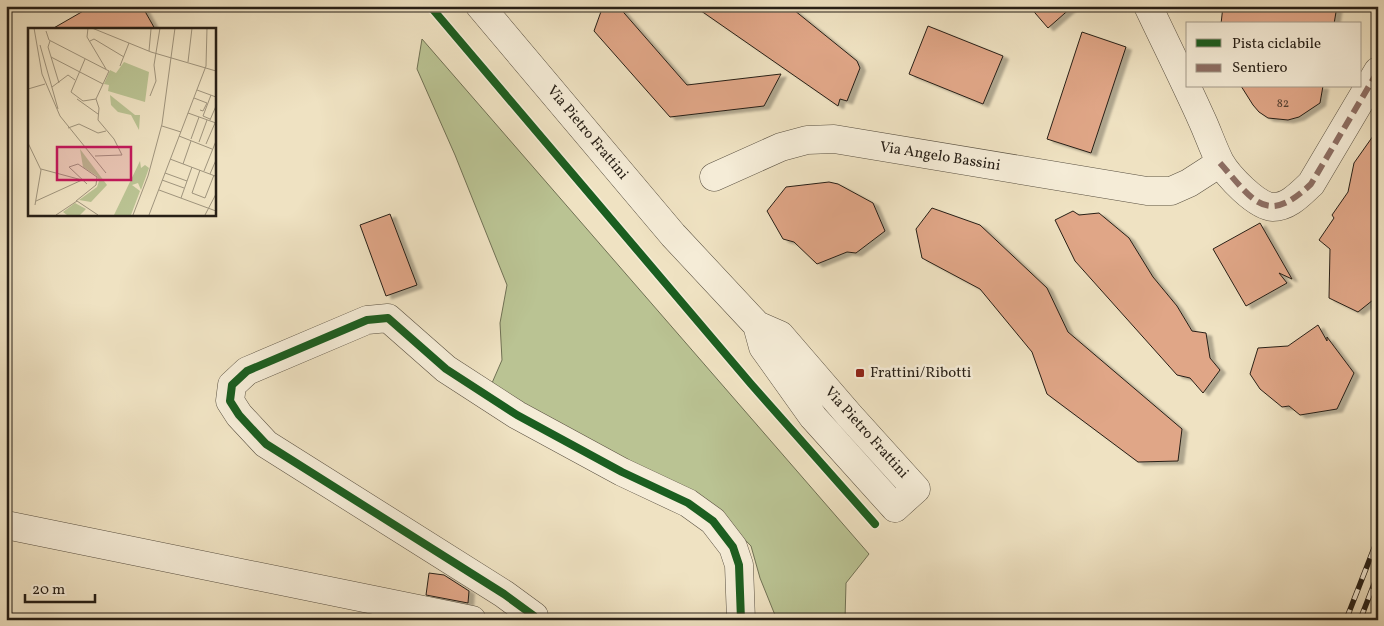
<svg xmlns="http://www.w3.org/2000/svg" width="1384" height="626" viewBox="0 0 1384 626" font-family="Vollkorn,serif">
  <defs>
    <filter id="shadow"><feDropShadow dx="5.5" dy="3" stdDeviation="1" flood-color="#0004"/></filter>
  </defs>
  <rect width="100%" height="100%" fill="#efe2c2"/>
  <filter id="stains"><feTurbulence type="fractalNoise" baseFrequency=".004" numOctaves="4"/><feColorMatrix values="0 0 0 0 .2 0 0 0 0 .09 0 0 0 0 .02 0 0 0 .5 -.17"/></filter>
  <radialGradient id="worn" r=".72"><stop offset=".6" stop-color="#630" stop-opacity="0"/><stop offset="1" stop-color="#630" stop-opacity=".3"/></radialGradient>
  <path fill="#bac393" stroke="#707154" d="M422,39L869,554L846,583L845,620H777L760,578L751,546L717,511L533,415L492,383L502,360L500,323L507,285L455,155L417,69Z"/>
  <g fill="#e0a687" stroke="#271f16" filter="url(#shadow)">
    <path d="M92,6H142L155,29H52Z"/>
    <path d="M603,6H618L687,85L781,74L764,106L670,117L594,31Z"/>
    <path d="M694,6H789L857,61L860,68L847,101L840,99L838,106Z"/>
    <path d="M1029,6H1073L1048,28Z"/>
    <path d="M1223,6H1337L1334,24H1221Z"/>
    <path d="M928,26L1003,56L983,104L909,74Z"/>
    <path d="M1082,32L1126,47L1091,153L1047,139Z"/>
    <path d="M1241,86H1323L1320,103L1299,117L1288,120L1268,118L1259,112L1253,105Z"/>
    <path d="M1378,129V265L1375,279L1378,283V296L1358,312L1329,298L1330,249L1319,240L1334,218L1332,215L1348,192L1354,163Z"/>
    <path d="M829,182L838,184L873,203L885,231L856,253L847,252L817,264L794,242L783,239L767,211L786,187Z"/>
    <path d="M932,208L980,225L1047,288L1068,332L1182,429L1178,461L1138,462L1047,394L1032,352L980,289L922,258L916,229Z"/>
    <path d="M1073,211L1079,215L1099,213L1129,238L1153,277L1177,306L1192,331L1206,333L1210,358L1220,370L1203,393L1190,378L1177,375L1075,261L1055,220Z"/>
    <path d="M390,214L417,285L386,296L360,225Z"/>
    <path d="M1260,223L1292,279L1279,273L1287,283L1246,306L1213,249Z"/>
    <path d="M1318,325L1327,341V337L1354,373L1337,409L1300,415L1289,406L1282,407L1260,389L1250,374L1258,348L1288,346Z"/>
    <path d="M429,573L444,575L469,591L468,603L426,595Z"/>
  </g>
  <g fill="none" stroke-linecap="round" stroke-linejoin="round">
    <g stroke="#595041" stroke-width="29">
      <g id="minor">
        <path d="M480,6L673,235L757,325L780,335L849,415L916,489L895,508L813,417L763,347L757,325"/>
        <path d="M1148,6C1166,44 1185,82 1202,120C1208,133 1213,148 1220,162C1228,176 1256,206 1273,207C1289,207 1301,193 1311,184L1378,71"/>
        <path d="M714,177L781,147L807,140L834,139L1147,191H1171L1189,183L1220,163"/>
        <path d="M6,525L472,620"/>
        <path d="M534,620V616L504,594L266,444L239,415L230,401L232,385L247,371L367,320L388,318L446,369L517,415L622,472L688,503L713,521L733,547L739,565L741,620"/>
      </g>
    </g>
    <use href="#minor" stroke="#f5ecd7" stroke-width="28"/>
    <g stroke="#271f16" stroke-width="5.5">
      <g id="rail">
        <path d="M1346,620L1378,538"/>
        <path d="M1360,620L1378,574"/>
      </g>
    </g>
    <use href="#rail" stroke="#f5ecd7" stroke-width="4" stroke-dasharray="11" stroke-linecap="butt"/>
    <path stroke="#8d6e63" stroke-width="6" stroke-dasharray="12 6" stroke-linecap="butt" d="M1220,163C1253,200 1266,227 1311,184L1378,71"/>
    <g stroke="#f5ecd7" stroke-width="11">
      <g id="cycleway">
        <path d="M430,6L751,384L875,524"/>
        <path d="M534,620V616L504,594L266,444L239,415L230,401L232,385L247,371L367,320L388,318L446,369L517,415L622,472L688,503L713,521L733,547L739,565L741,620"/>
      </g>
    </g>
    <use href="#cycleway" stroke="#1b5e20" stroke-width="8"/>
  </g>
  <rect fill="#8f2418" stroke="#f5ecd7" stroke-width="2" x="855" y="368" width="10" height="10" rx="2.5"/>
  <g text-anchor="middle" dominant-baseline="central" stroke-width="5" stroke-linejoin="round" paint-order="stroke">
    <g font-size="12" fill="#554132">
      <text x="1283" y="104">82</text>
    </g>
    <g font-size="15" fill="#271f16" stroke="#f5ecd7">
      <text transform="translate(587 133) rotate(50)">Via Pietro Frattini</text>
      <text transform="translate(940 157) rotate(9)">Via Angelo Bassini</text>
      <text transform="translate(866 433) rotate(48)">Via Pietro Frattini</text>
    </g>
    <g font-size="15" fill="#271f16" stroke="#f5ecd7" text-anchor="start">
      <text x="870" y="373">Frattini/Ribotti</text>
    </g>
  </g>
  <g transform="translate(28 28)">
    <rect width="188" height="188" fill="#efe2c2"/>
    <path d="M96,34L121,44L117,74L80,63L81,57L76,56L82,42L88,45ZM82,67L107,87H112L111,102L103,87L90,84L83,77ZM52,121L79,157L63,174L51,172L69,159L71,153L69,148L55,139ZM112,133L113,140L117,137L121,140L113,162L110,155L104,157L112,163L103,187H86ZM47,175L58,181L52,187H39L35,184Z" fill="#bac393"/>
    <path fill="none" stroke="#9f947d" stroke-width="1" d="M6,0L14,46L32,88L78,145M60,0L59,9L78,41M64,0L123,24L188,43M18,3L21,12L81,43L68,71M22,13L20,19L31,55M62,13L66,11L96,29M12,17L30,81M121,23L123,1M23,29L75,56M57,31L43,64L55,73L68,71M160,34L164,0M92,38L101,15M24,59L40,47L47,52M0,61L17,56M169,62L188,69M122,68L128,53L126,37L132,0M166,70L179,75L175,83L172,82M49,71L70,86M160,85L188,95M182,91L175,88L183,67M182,92L188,78M134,98L153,104M40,100L51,96L70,105L78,103M151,108L184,121M163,111L171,89M171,114L179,92M0,115L13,142L7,177M178,116L187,95M67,128L94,127L86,111L70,92L71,80L68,71M142,131L187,148M155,136L163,113M13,141L54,152M172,142L164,165L177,170L186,147M176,143L188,113M137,145L159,153M182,146L188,132M134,152L156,160M131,162L188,183M153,170L164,139M8,173L54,152M48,173L68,157L69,149L50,136L41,139L59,156M28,187L49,173L70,187M105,187L120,148L134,96L147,0M121,187L178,38L179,0M177,187L188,166"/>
    <path fill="#c2185b" fill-opacity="0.15" stroke="#c2185b" stroke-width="2.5" d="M29,119H103V152H29Z"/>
    <rect width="188" height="188" fill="none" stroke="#271f16" stroke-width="2.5"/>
  </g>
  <rect width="1384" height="626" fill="none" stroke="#efe2c2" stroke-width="25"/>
  <rect x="8" y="8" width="1369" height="611" fill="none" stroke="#271f16" stroke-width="2.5"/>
  <rect x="12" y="12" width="1359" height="601" fill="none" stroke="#271f16"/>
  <rect x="1186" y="22" width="175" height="65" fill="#f5ecd7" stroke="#a39a8a"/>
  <rect x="1196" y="39" width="25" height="8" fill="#1b5e20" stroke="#a39a8a"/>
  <text x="1232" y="48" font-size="15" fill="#271f16">Pista ciclabile</text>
  <rect x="1196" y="64" width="25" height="8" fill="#8d6e63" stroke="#a39a8a"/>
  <text x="1232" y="72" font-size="15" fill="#271f16">Sentiero</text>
  <path d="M25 594v8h70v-8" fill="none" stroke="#271f16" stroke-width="2.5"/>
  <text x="32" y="594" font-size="15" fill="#271f16" stroke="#f5ecd7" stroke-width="4" paint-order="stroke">20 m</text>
  <rect width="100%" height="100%" filter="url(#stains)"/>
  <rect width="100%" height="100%" fill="url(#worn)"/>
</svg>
